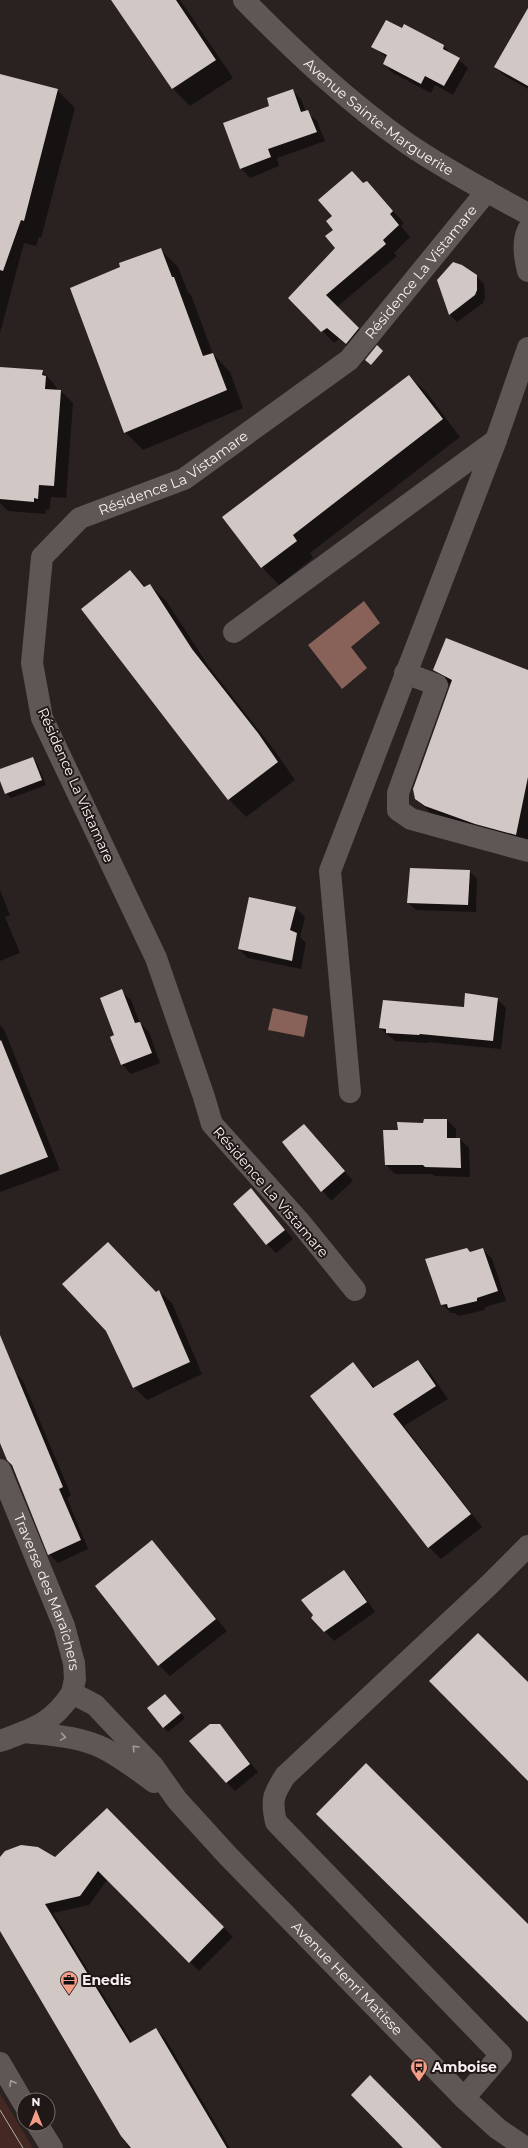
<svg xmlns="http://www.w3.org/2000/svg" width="528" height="2148" viewBox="0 0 528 2148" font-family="Montserrat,sans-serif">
  <rect width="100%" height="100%" fill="#292220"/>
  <path fill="#432922" d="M0,2093L33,2148H0Z"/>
  <g fill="#886259">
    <path d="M364,601L380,623L351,647L367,668L342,689L308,645Z"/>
    <path d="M273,1008L308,1016L304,1037L268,1030Z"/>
  </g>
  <g fill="#0007">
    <path d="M113,0H180L233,78L190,106L173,89Z"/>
    <path d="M528,11V89L505,76L495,67Z"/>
    <path d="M372,46H443L468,68L453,95L435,85L431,93L393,73L384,64L387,58Z"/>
    <path d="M0,75L57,90L75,108L41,238L39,237L36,246L24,243L0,333Z"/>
    <path d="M292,90L301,99L306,112L317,121L325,141L277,158L279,166L250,178L241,168Z"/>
    <path d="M367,182L404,223L401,226L410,237L394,253L397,256L337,307L370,340L358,355L339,339L334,343L290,298L337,248L334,216Z"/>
    <path d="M160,249L178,267L188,292L191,295L213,354L230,372L243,408L143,450L125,432Z"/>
    <path d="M476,276L484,284L485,298L483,303L457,322L449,314Z"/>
    <path d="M42,371L54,384L58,391H61L73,403L66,498L51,497L49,510H46V514L8,511L0,503V384Z"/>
    <path d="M409,376L427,393L460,437L310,553L313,558L279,585L262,567Z"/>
    <path d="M130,571L146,587L150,585L167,602L209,667L275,751L295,780L246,817L229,799L82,609Z"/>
    <path d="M434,670L528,671V848L435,817L416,799L451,685Z"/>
    <path d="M33,758L37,763L46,785L11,798L6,793L0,779V770Z"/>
    <path d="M469,871L477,879L476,912L416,910L408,903Z"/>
    <path d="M0,890L10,915L5,917L20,953L0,961Z"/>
    <path d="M250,898L296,908L305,917L300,937L306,943L301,969L248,958L239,949Z"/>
    <path d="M121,991L131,1000L140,1023L149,1032L160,1063L131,1074L122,1064L116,1035Z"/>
    <path d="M497,999L506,1008L501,1049L428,1042V1043L395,1041L380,1028Z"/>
    <path d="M0,1025L4,1029L60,1170L0,1192Z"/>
    <path d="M447,1120L456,1129V1139H460L469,1148L470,1177L435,1176L432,1174H395L386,1165L399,1130Z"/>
    <path d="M313,1135L353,1181L331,1201L283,1142Z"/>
    <path d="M251,1189L293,1239L276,1253L267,1244Z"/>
    <path d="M467,1249L471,1253L483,1249L492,1259L506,1301L485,1307V1310L458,1316L455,1313H451L442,1304Z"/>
    <path d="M159,1291L172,1303L202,1374L147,1400L134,1387L107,1330Z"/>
    <path d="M418,1361L430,1373L448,1399L404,1426L482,1527L441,1559L429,1547L353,1363L375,1388Z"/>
    <path d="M15,1372L23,1381L71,1495L67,1498L88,1549L58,1563L49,1554L0,1438V1378Z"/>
    <path d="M152,1542L227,1631L170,1676L159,1665Z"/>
    <path d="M344,1571L353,1580L375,1612L334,1641L312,1618Z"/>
    <path d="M169,1700L185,1718L168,1732L148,1708Z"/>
    <path d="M219,1725L258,1772L235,1791L226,1782Z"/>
    <path d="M107,1809L233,1937L199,1971L107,1880L89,1905L53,1913L132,2042L155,2029L165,2038L230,2148H129L0,1929V1859L55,1858Z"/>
  </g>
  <g fill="#d1c7c5">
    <path d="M111,0H176L216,60L172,89Z"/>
    <path d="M528,8V86L494,67Z"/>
    <path d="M386,20L402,28L404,24L444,45L443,49L460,58L444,86L425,76L421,84L383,64L387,55L371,47Z"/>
    <path d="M0,74L58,89L24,221L21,220L3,271L0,270Z"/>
    <path d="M293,89L301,112L308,110L317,132L268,149L271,157L240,169L223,123L269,106L267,98Z"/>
    <path d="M352,171L363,183L367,181L393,211L390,214L399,225L383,240L386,244L326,295L359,328L346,344L327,328L321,332L288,298L335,248L325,236L333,230L326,221L332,216L318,200Z"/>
    <path d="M161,248L172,277H174L203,356L213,353L227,390L124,433L70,288L120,267L119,263Z"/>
    <path d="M453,262L462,265L477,275V290L475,295L449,315L437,280Z"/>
    <path d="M377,345L383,351L371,365L365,360Z"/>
    <path d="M0,367L43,370L42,375L46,376L45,389L61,390L54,486L39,485L38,499L34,498V502L0,499Z"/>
    <path d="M409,375L443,419L293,535L297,541L261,568L222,517Z"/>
    <path d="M130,570L144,587L150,584L192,649L258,733L278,762L228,800L81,609Z"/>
    <path d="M446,638L528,670V777L516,835L475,824L425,806L415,799L413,789L452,680L433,670Z"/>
    <path d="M33,757L42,780L5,794L0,781V769Z"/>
    <path d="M410,868L470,870L468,905L407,903Z"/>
    <path d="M249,897L296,907L290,930L297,933L292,961L238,949Z"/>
    <path d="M122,989L135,1023L140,1022L152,1053L121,1065L110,1037L114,1035L100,998Z"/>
    <path d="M465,993L498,998L493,1041L420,1034L419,1035L386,1033V1029L379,1028L383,1000L464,1007Z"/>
    <path d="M1,1040L48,1157L0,1175V1041Z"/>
    <path d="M424,1119H447V1138H460L461,1168L425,1167L423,1165H385L383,1130H398L397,1122L423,1123Z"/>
    <path d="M304,1124L345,1171L321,1192L282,1142Z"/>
    <path d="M251,1188L285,1230L266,1245L233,1204Z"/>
    <path d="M108,1242L156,1292L159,1290L190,1362L133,1388L106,1331L62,1284Z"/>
    <path d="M467,1248L470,1252L483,1248L498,1291L477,1298V1301L448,1308L447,1304L441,1305L425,1259Z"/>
    <path d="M0,1335L63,1487L59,1489L81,1540L48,1555L12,1465L7,1460L0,1443Z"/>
    <path d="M418,1360L436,1386L393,1414L471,1514L428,1548L310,1396L353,1362L373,1388Z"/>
    <path d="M152,1540L216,1619L158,1666L95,1586Z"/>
    <path d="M344,1570L367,1602L324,1632L311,1618L313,1615L301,1600Z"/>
    <path d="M478,1633L528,1682V1781L429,1681Z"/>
    <path d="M165,1694L181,1713L163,1728L147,1708Z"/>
    <path d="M210,1724H220L250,1764L226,1783L189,1741Z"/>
    <path d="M366,1763L528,1924V2022L316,1814Z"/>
    <path d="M107,1808L224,1927L189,1963L98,1871L80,1896L45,1904L130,2043L156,2028L227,2148H131L121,2136L0,1931V1857L5,1851L21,1845L38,1847L55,1857Z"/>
    <path d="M370,2075L442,2148H403L351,2095Z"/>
  </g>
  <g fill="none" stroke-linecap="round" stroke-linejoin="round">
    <g stroke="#5f5755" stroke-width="22">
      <path d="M528,230C522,243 525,258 528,271"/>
      <path d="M234,632L496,440L528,348"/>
      <path d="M405,673L437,685L398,793V810L411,819L528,851"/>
      <path d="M350,1092L330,871L496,440"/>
      <path id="s1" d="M355,1290L299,1221L212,1124L204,1097L156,958L42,718L32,663L42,557L80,518L184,479L349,360L487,191"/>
      <path id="s2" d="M0,1470L64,1626L74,1663L75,1679L72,1693"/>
      <path d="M464,2098L501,2055L276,1822C271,1800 273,1795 285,1776L488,1586L528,1546"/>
    </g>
    <g stroke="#5f5755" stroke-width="22">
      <path id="s3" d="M244,0C295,52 348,102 408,144C446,170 488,192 528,214"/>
      <path d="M24,1732C50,1735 78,1736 103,1748C121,1757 138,1770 154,1782"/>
      <path id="s4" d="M0,1741C33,1729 52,1724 72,1693L95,1705L153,1766L177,1800L228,1856L464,2098L498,2129L526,2148"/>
      <path d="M0,2063L24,2104"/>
      <path d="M37,2124L52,2148"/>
    </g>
    <path stroke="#b2adab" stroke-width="1" d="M0,2110L23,2148"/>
  </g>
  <defs><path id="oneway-chevron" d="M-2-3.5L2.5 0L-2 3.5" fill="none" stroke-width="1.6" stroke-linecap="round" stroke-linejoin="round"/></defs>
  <g stroke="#a39d9b">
    <use href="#oneway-chevron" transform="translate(63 1737) rotate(9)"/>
    <use href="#oneway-chevron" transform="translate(135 1748) rotate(-134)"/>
    <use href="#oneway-chevron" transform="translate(12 2083) rotate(-120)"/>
  </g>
  <defs>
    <g id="office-pin" transform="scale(0.9)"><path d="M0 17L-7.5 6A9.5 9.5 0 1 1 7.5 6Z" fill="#f49e88" stroke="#1f1817"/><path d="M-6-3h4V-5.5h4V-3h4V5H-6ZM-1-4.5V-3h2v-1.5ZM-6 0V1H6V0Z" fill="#111"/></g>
    <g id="bus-pin" transform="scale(0.9)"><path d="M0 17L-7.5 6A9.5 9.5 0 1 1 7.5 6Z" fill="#f49e88" stroke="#1f1817"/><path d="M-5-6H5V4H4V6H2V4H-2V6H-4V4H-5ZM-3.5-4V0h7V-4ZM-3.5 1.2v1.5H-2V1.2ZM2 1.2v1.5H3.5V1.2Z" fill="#111"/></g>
  </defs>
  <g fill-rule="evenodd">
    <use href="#office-pin" x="69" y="1980"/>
    <use href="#bus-pin" x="419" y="2067"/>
  </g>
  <g text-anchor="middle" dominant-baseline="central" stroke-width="4" stroke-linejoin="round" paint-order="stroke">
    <g font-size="14" fill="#f7f2f1" stroke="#1f1817">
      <text stroke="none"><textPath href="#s3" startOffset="179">Avenue Sainte-Marguerite</textPath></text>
      <text stroke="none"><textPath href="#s1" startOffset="1305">Résidence La Vistamare</textPath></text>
      <text stroke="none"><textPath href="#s1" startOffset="981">Résidence La Vistamare</textPath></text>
      <text transform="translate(76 785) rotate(66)">Résidence La Vistamare</text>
      <text transform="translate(271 1192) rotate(49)">Résidence La Vistamare</text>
      <text stroke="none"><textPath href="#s2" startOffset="131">Traverse des Maraîchers</textPath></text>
      <text stroke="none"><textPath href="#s4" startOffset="487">Avenue Henri Matisse</textPath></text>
    </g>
    <g font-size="14" font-weight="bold" fill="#f7f2f1" stroke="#1f1817" text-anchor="start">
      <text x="82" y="1980">Enedis</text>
      <text x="432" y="2067">Amboise</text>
    </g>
  </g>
  <g transform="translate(36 2112)"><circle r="19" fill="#1f1817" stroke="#756f6e"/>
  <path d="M0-3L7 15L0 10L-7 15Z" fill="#f49e88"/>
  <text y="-6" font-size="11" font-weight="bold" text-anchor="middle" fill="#f7f2f1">N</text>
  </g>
</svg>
